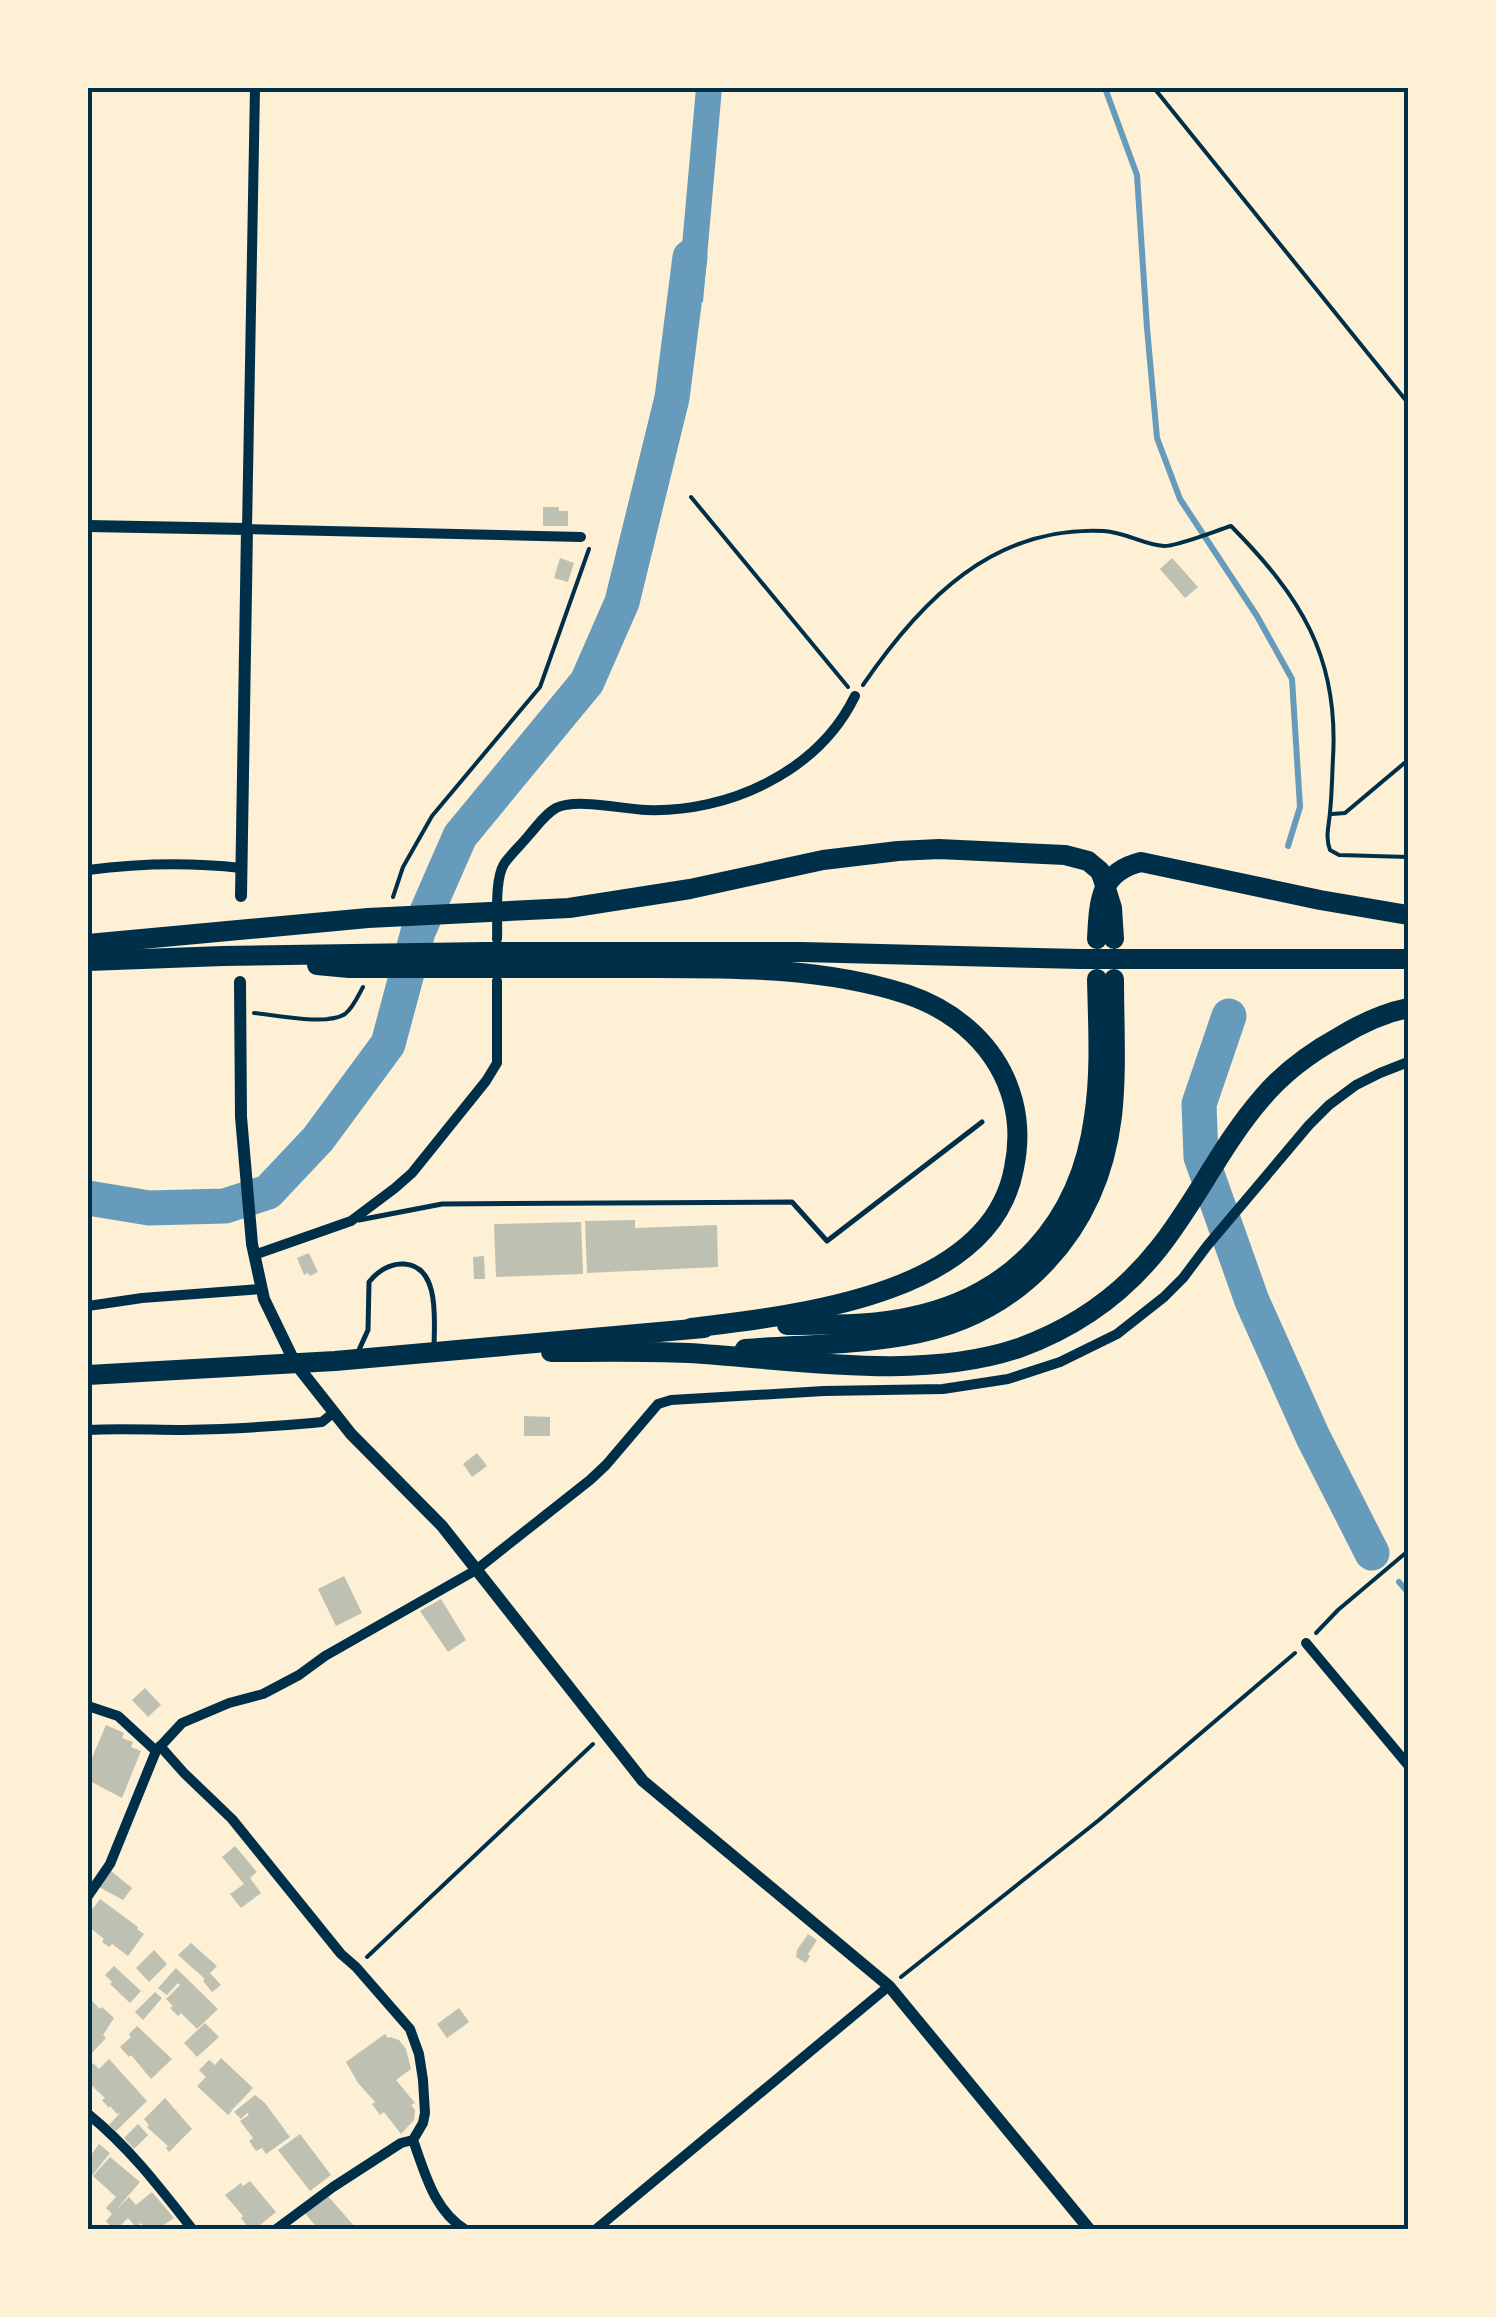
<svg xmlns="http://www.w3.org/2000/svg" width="1496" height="2317" viewBox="0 0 1496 2317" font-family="'DejaVu Sans',sans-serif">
  <rect width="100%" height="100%" fill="#fdf0d5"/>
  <path fill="#669bbc" d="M696,88H722L703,302H677Z"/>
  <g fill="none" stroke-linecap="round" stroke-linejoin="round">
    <g stroke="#669bbc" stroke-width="6">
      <path d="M1105,88L1137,175L1147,328L1157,438L1180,499L1257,616L1292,679L1300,807L1288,846"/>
      <path d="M1399,1582L1408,1592"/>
    </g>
    <g stroke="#669bbc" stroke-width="35">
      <path d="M1229,1016L1199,1104L1201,1157L1252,1301L1313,1437L1372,1553"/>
      <path d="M88,1198L149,1208L225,1206L268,1192L318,1139L388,1044L418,932L460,836L587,682L622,602L672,398L690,257"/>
    </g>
  </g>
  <g fill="#bec0b2">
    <path d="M543,507H559V511H568V526H543Z"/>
    <path d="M560,558L574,563L568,582L554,578Z"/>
    <path d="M1172,558L1198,587L1185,598L1160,569Z"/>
    <path d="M635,1220V1228L717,1225L718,1267L587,1273L585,1221Z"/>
    <path d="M581,1222L583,1274L496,1277L494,1224Z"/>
    <path d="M309,1253L318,1272L310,1276L308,1273L304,1275L297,1258Z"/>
    <path d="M484,1256L485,1279H474L473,1257Z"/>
    <path d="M524,1416L550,1417V1436H524Z"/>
    <path d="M477,1453L487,1466L472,1477L463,1464Z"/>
    <path d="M344,1576L362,1613L336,1626L318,1589Z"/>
    <path d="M441,1599L466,1640L448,1652L420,1611Z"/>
    <path d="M145,1688L161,1705L148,1717L132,1700Z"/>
    <path d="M106,1725L124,1733L122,1738L133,1742L131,1747L141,1751L122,1798L88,1780V1767Z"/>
    <path d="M235,1846L257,1872L250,1878L261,1893L241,1908L230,1894L244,1884L222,1857Z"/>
    <path d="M111,1871L132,1888L123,1900L99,1887Z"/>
    <path d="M100,1899L138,1927L137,1929L144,1934L128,1956L112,1944L109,1947L102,1942L104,1939L88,1926V1915Z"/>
    <path d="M808,1934L817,1940L808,1954L810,1956L806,1963L796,1957L797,1950Z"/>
    <path d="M191,1943L217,1966L210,1973L221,1985L212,1992L203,1981L205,1979L178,1955Z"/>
    <path d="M154,1950L167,1964L149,1982L136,1968Z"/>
    <path d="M114,1966L141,1991L130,2003L110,1984L112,1982L105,1975Z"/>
    <path d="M176,1968L218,2009L197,2029L181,2013L178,2016L170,2008L173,2006L166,1999L180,1985L178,1983L167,1995L158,1988Z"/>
    <path d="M155,1992L162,1998L143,2020L135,2012Z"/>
    <path d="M91,2000L100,2009L102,2007L114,2018L103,2035L106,2038L91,2054L88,2051V2004Z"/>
    <path d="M459,2008L469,2022L447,2038L437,2024Z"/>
    <path d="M205,2023L219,2037L197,2057L184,2043Z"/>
    <path d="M137,2026L172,2059L151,2079L131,2055L129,2057L120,2047L131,2037L129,2034Z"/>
    <path d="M385,2034L388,2038L390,2037L399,2040L406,2049L411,2069L396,2080L415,2103L411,2105L415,2110L414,2120L401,2134L384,2112L380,2115L372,2104L375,2102L358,2083L346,2062Z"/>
    <path d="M221,2058L253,2088L232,2110L228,2106L232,2111L228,2115L197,2086L206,2077L199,2070L209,2060L215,2065Z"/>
    <path d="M109,2059L147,2101L116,2131L109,2125L121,2112L117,2114L110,2106L109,2108L102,2100L105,2098L88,2082V2069L93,2063L99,2069Z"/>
    <path d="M255,2095L265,2103L290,2137L266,2154L262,2148L256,2151L249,2141L253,2138L240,2121L249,2115L247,2113L241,2119L234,2112Z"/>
    <path d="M165,2098L192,2129L169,2152L166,2148L168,2146L147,2127L149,2125L144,2119Z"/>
    <path d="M138,2124L148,2135L134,2149L124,2138Z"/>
    <path d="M300,2134L331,2175L310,2191L278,2150Z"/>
    <path d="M99,2144L110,2153L91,2177L88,2175V2159Z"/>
    <path d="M110,2157L140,2182L115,2211L129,2197L136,2205L152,2192L174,2218L158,2229L156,2227L153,2230H147L141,2223L136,2227L128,2218L118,2228H112L106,2221L112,2214L106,2208L116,2197L93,2176Z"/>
    <path d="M250,2181L276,2212L254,2230H250L241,2218L243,2216L225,2195L241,2183L243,2186Z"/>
    <path d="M327,2195L355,2227L352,2230H319L304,2212Z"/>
  </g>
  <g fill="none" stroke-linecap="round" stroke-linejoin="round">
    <g stroke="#003049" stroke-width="4">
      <path d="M1154,88L1408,403"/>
      <path d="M691,497L848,687"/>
      <path d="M863,685C921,600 994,525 1104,531C1125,532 1144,545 1164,546C1178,546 1215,531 1231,526C1300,596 1339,656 1333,758C1332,776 1332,794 1330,812C1329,826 1325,837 1330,850L1339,855L1408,857"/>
      <path d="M1332,814L1345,813L1408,760"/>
      <path d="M393,897L403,867L432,816L540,687L589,549"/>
      <path d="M254,1013C275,1015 328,1026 345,1014C353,1008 358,996 363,987"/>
      <path d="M1316,1633L1338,1610L1408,1551"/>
      <path d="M367,1957L593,1744"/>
      <path d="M901,1977L1099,1820L1295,1653"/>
    </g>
    <g stroke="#003049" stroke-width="5">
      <path d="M359,1220L442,1204L792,1202L827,1241L982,1122"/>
      <path d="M358,1352L368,1330L369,1282C378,1271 389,1263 404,1264C441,1266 434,1323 434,1349"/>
    </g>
    <g stroke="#003049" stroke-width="10">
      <path d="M255,88L247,529L581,537"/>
      <path d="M88,870C141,863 187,862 241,868"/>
      <path d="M497,939C498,919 494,881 504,864C511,854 521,845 529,835C537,826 545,814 556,808C576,798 622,809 646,810C728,813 818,772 855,696"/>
      <path d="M254,1255L351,1221L395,1188L412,1173L486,1081L497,1063V981"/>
      <path d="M88,1306L142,1298L261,1289"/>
      <path d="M88,1430C120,1428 151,1430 184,1430C227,1429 269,1427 312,1423L322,1422L333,1413"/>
      <path d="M1306,1643L1408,1765"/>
      <path d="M88,1706L118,1716L156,1751"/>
      <path d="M160,1746L184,1773L232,1819L341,1954L356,1967L410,2029L419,2054L423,2080L425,2113L423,2123L413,2140C425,2173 434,2211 466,2230"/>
      <path d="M88,1896L110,1864L156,1751L182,1723L229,1703L263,1694L299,1675L325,1656L476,1570L590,1480L606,1465L658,1404L671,1400L824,1391L943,1389L1008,1379L1060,1362L1117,1334L1164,1297L1183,1278L1207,1246L1309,1125L1329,1105L1356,1085L1380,1073L1408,1062"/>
      <path d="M88,2114C129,2147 160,2188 193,2230"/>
      <path d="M275,2230L333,2187L401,2143L413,2140"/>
      <path d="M595,2230L889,1986"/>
    </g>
    <g stroke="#003049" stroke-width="12">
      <path d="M88,526L247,529L241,896"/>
      <path d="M240,982L241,1117L252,1244L264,1299L295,1363L351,1434L442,1526L643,1781L889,1986L1090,2230"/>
    </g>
    <g stroke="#003049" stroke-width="20">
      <path d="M1097,939C1099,902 1099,872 1141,862L1320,900L1408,915"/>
      <path d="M88,944L368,918L569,908L690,889L823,860L898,851L939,849L1065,855L1088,861L1100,871L1103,879L1112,908L1114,939"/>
      <path d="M88,961L223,956L485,952H802L1080,959H1408"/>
      <path d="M317,965L349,968C444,968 540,968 636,968C725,968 820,966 906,994C957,1011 999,1048 1013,1101C1019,1124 1019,1144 1014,1168C991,1296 795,1315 691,1328"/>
      <path d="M787,1325C828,1324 870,1326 910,1317C1013,1296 1080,1222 1094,1117C1101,1072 1098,1025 1097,979"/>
      <path d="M745,1349C798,1345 852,1345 904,1336C1020,1317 1098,1231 1112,1116C1117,1071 1114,1024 1114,979"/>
      <path d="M551,1352C596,1352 643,1351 688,1353C792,1359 919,1382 1019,1348C1074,1328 1123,1294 1159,1248C1197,1200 1222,1144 1262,1098C1283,1073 1310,1053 1339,1037C1360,1024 1384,1013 1408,1008"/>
      <path d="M88,1375L335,1361L704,1328"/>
    </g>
  </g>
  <rect width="1496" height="2317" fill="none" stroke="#fdf0d5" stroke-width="180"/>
  <rect x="90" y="90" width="1316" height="2137" fill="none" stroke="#003049" stroke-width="4"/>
</svg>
